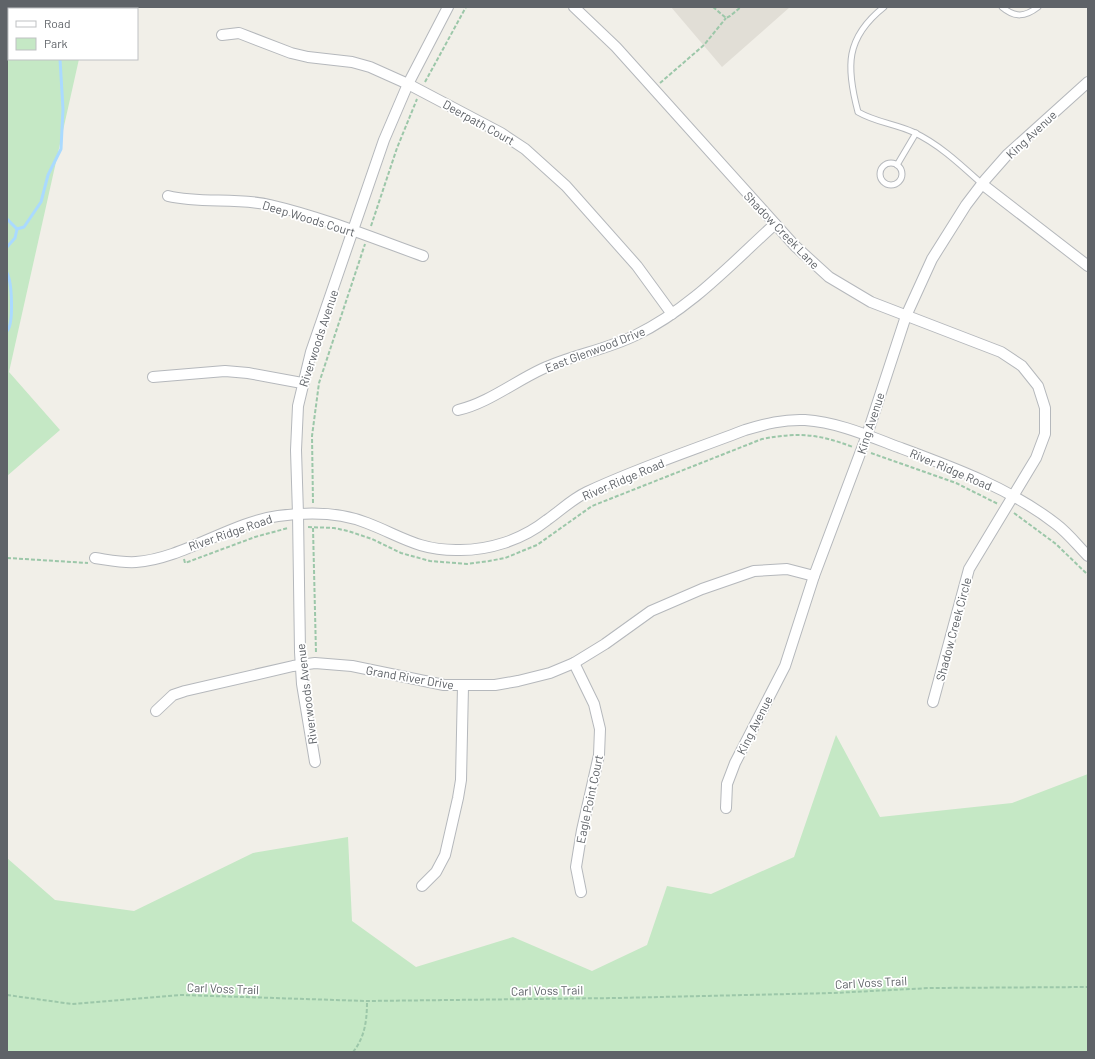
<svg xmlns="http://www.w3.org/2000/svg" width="1095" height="1059" viewBox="0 0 1095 1059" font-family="Barlow,sans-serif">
  <rect width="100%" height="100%" fill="#f1efe8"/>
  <path fill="#e1ded6" d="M671,7H790L722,67Z"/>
  <g fill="#c5e8c5">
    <path d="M7,7H91L90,9H9V59H79L9,372L60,430L7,476Z"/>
    <path d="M836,735L880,817L1012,803L1088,774V1052H7V858L55,900L134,911L253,853L348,837L352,921L416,967L513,937L592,971L647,945L667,886L711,894L794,857Z"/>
  </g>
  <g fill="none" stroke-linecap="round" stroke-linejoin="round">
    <g stroke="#aadaff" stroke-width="3">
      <path d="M71,9V7"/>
      <path d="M7,219L17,229"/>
      <path d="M17,229L24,227L41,202L48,175L61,149L63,109L60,59"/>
      <path d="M7,247L15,238L17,229"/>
      <path d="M7,273C12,282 14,324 7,331"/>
    </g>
    <g stroke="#b5b8bc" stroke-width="7">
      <g id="lane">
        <path d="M884,7C845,38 846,67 858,112C875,122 895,124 913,132C939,144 961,165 982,184"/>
        <path d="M1002,7C1015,18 1025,17 1038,7"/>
        <circle cx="891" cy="174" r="11"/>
        <path d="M897,165L916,133"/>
      </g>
    </g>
    <g stroke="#b5b8bc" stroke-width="12">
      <g id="street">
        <path d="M574,7L616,47L795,246L829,277L871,302L1001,352L1022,366L1038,386L1045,408V434L1036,458L969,569L933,702"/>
        <path d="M222,35L239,33L291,53L308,57L352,62L370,67L408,84L501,133L525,149L566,186L637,266L672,314"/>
        <path d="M982,184L1088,266"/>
        <path d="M168,196C201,204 236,197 270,205C322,217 373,238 423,256"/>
        <path d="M153,377L225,371L248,373L302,383"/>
        <path d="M458,410C488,403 514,382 542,369C572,355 606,350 636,335C690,309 731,264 775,224"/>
        <path d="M95,558C109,560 123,563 136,562C182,559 232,522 278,516C307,512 340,512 367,523C401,536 418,550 456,550C488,551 522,540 547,520C560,511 572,499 587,492C638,468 693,450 745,430C765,424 784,419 805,420C837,422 869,436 898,447C952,467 1010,488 1056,524C1068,533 1078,546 1088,556"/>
        <path d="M574,663L594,704L600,729L599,755L582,830L576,867L581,892"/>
        <path d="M156,711L173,695L185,691L293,666L315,663L352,666L444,685H495L518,681L550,673L574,663L605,644L651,611L702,589L754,571L787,569L814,576"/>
        <path d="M315,762L302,684L300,652L298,514L296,450L298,406L311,352L384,140L408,84L448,7"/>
        <path d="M726,808L727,784L735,763L785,666L814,576L867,435L906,316L932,259L966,205L985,180L1007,155L1088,82"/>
        <path d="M422,886L436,872L445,855L458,798L461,780L463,686"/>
      </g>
    </g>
    <g stroke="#9cc7a9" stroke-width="2" stroke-dasharray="4 2" stroke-linecap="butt">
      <path d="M713,7L726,18L730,16L741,7"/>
      <path d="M425,82L466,7"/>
      <path d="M660,83L704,45L726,18"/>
      <path d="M371,226L397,148L417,99"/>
      <path d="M871,453L956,483L998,504"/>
      <path d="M313,503L312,436L319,383L365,244"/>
      <path d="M1014,513L1056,544L1088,575"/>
      <path d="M308,527L334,528L348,531L372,539L401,553L430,561L467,564L489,561L505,558L537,545L592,506L762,439C799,432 818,434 853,447"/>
      <path d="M313,528L316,653"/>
      <path d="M7,558L88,563"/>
      <path d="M184,559L185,563L255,537L288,528"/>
      <path d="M7,995L72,1004L181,995L367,1001L617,998L833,993L930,988L1088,987"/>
      <path d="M353,1052C365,1037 367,1020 367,1001"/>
    </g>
    <use href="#lane" stroke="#fff" stroke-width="5"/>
    <use href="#street" stroke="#fff" stroke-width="10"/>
  </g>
  <g text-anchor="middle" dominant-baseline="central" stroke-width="3.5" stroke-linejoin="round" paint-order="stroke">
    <g font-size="12" fill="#5f6368" stroke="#fff">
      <text transform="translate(479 122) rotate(29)">Deerpath Court</text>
      <text transform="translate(1031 134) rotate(-43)">King Avenue</text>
      <text transform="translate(309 218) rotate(17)">Deep Woods Court</text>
      <text transform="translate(782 230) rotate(46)">Shadow Creek Lane</text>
      <text transform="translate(318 338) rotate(-72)">Riverwoods Avenue</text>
      <text transform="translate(595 349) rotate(-21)">East Glenwood Drive</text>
      <text transform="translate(870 423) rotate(-72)">King Avenue</text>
      <text transform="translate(951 469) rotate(23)">River Ridge Road</text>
      <text transform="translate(623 479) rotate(-23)">River Ridge Road</text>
      <text transform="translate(230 532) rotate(-19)">River Ridge Road</text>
      <text transform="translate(953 629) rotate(-75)">Shadow Creek Circle</text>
      <text transform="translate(410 677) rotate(10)">Grand River Drive</text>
      <text transform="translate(306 694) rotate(-97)">Riverwoods Avenue</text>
      <text transform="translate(754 725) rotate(-63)">King Avenue</text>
      <text transform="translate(589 799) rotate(-78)">Eagle Point Court</text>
      <text transform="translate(871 982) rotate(-3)">Carl Voss Trail</text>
      <text transform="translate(223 988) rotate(2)">Carl Voss Trail</text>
      <text transform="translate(547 990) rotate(-1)">Carl Voss Trail</text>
    </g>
  </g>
  <rect width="1095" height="1059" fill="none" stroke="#5f6368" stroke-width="16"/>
  <rect x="8" y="8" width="130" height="52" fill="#ffffff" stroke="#bfc1c3"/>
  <rect x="16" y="21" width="20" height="6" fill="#ffffff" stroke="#bfc1c3"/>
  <text x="44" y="28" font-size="12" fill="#5f6368">Road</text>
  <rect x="16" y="38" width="20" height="12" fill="#c5e8c5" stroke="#bfc1c3"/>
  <text x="44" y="48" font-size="12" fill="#5f6368">Park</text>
</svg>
